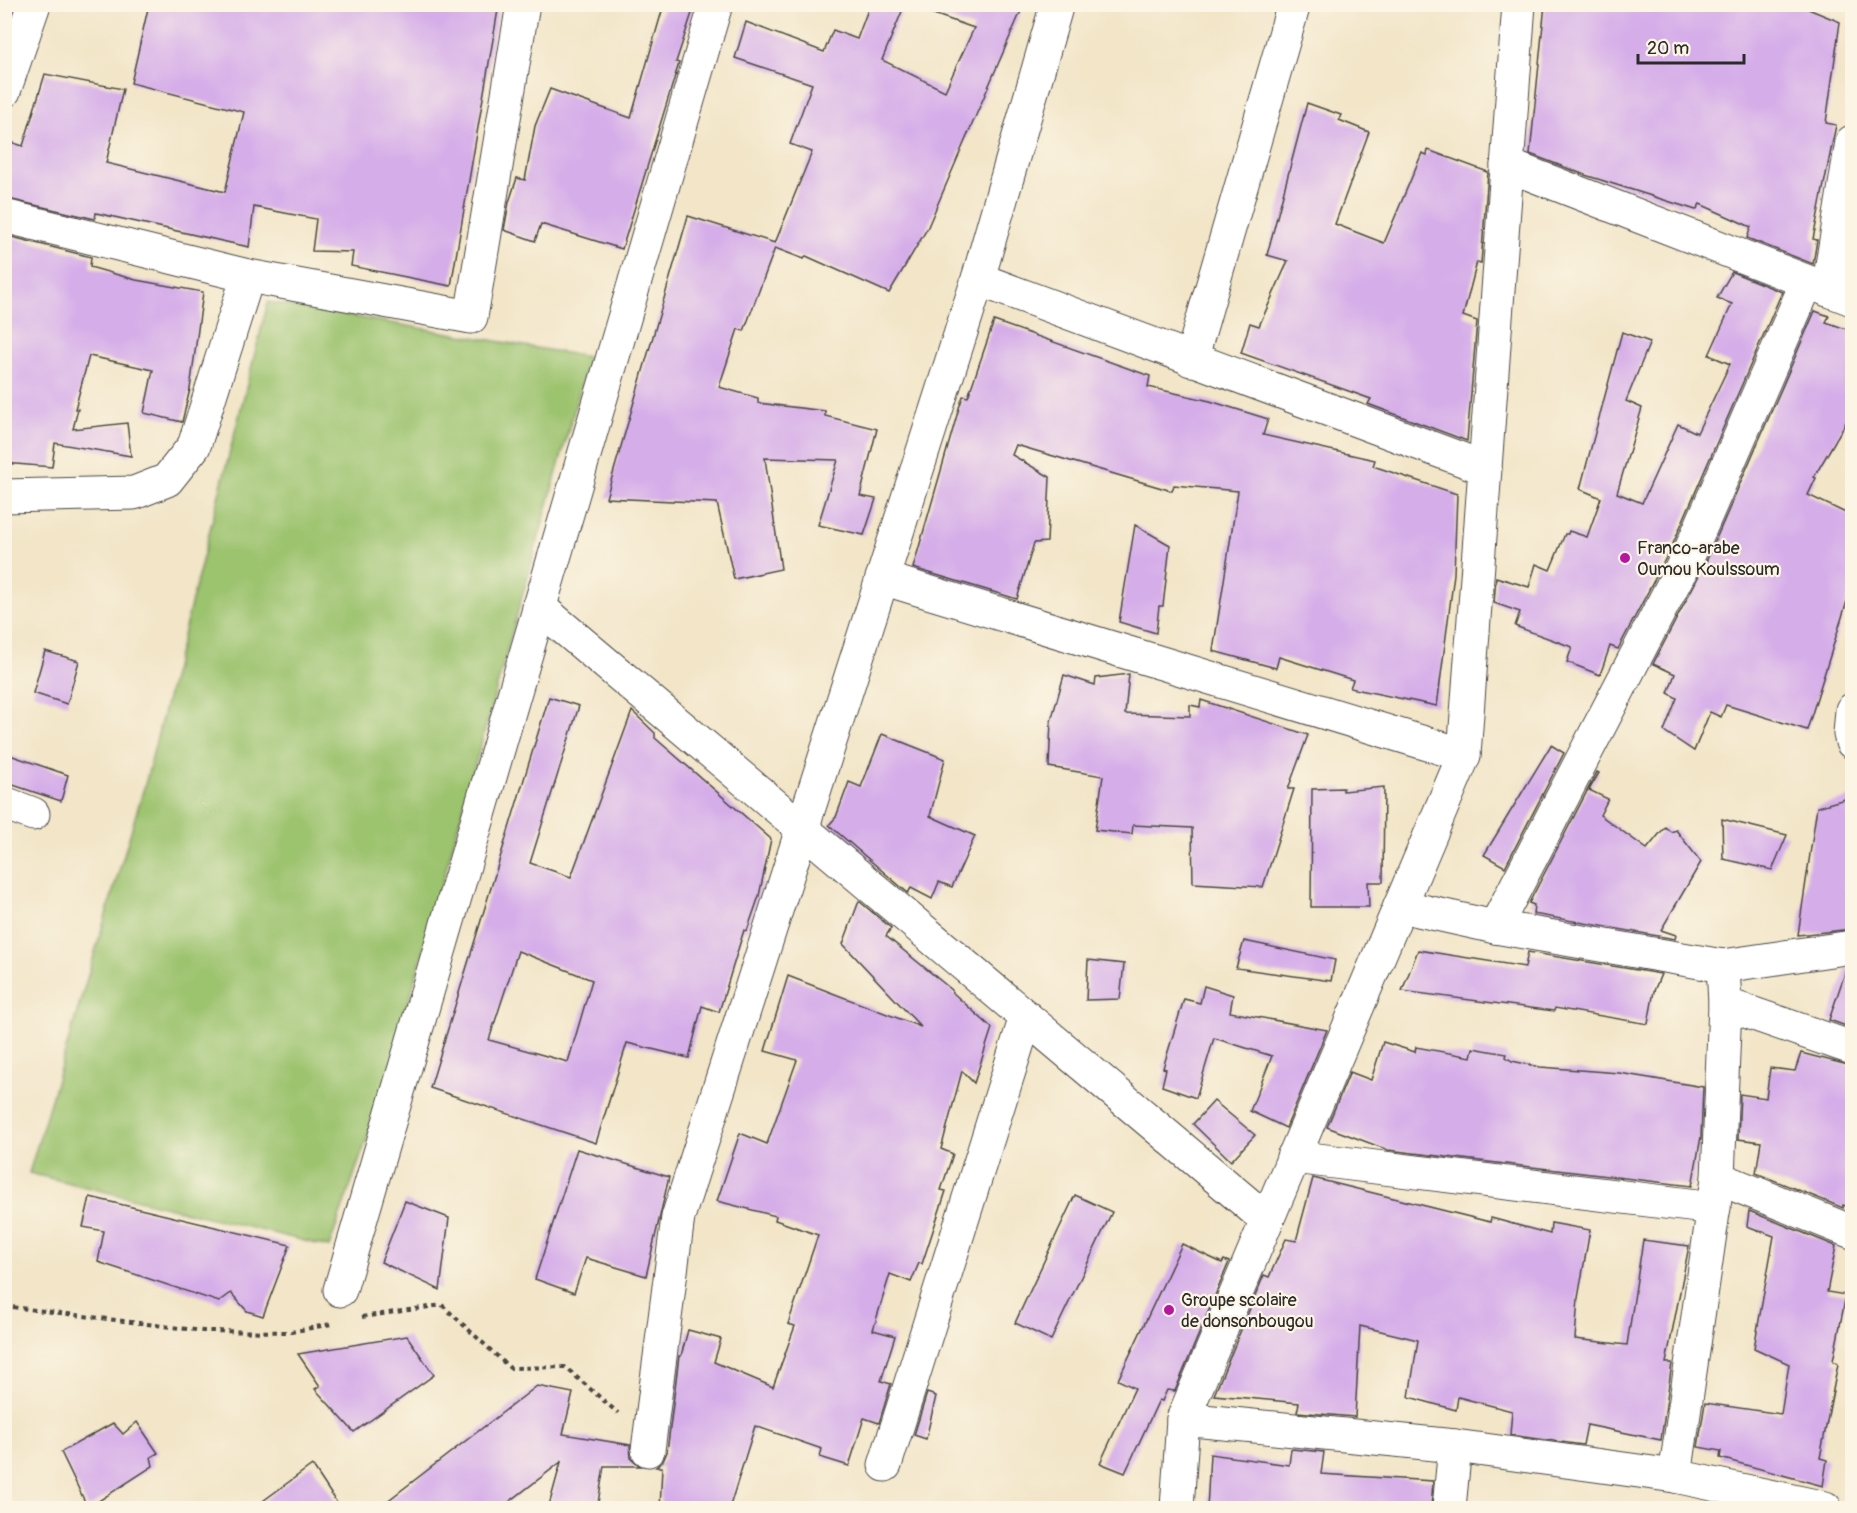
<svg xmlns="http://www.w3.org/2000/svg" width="1857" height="1513" viewBox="0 0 1857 1513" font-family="Pangolin,sans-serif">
  <rect width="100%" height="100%" fill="#fcf5e5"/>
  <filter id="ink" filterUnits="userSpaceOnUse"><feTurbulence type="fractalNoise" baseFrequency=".0167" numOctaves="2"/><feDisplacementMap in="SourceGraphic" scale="12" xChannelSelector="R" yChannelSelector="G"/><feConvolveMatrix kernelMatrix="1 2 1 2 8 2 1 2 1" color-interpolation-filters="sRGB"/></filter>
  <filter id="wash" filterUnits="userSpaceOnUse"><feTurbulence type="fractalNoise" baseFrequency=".008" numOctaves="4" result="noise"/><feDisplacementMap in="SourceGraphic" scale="24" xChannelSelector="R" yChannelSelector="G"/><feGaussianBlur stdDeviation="1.35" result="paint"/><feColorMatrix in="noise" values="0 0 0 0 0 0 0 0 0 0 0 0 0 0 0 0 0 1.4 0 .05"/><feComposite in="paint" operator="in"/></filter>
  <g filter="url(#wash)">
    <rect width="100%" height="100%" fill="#f2e5c8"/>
    <path fill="#9cc36e" stroke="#64774c" stroke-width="1.5" d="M268,302L589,357L386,1084L329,1247L29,1173L146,781Z"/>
    <g id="blocks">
      <g fill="#d5ade9" fill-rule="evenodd">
        <path d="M149,4H499L451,286L351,266L353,252L312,251L316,219L254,207L249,247L96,213L95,219L4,198V140L23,146L45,74L123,89L106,163L225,192L244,112L131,83Z"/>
        <path d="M664,4H695L676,62L679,63L622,249L541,224L535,241L504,230L509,202L517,178L525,180L535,126L550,89L631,118Z"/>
        <path d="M870,4H905L882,60L945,91L974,28L919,9L920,4H1024L927,229L889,293L806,256L804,259L775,248L744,331L738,329L719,387L758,398V403L825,411V416L877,429L860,496L876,499L864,535L818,525L838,460L765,458L781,569L734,579L717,503L606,498L688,216L775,243L812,152L790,144L812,84L735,58L746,22L824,52L833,30L857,39Z"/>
        <path d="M1545,4H1796L1840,22L1826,123L1836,125L1813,239L1817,240L1813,264L1747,238L1751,227L1700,204L1696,210L1585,175L1530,154Z"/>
        <path d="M1307,103L1341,115L1339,120L1369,132L1335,224L1384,243L1422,153L1427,155L1428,150L1488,172L1481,263L1477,262L1463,316L1477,321L1467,441L1368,404L1371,399L1241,353L1250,323L1259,326L1288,261L1267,255Z"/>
        <path d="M4,235L91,257L90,267L136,280L203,292L190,389L182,422L144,413L153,370L89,356L75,409H78L73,429L127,423L131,456L55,443L52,467L4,463Z"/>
        <path d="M1732,272L1782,292L1672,546L1618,649L1610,646L1600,675L1567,662L1572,647L1515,626L1520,612L1494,603L1496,577L1529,587L1536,564L1550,570L1565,534H1568L1569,531L1587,537L1601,498L1580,489L1622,332L1650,342L1626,401L1642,408L1617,493L1642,503L1678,424L1697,433L1730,364L1709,355L1732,304L1717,298Z"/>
        <path d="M1815,311L1829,316L1826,322L1852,331V412L1814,477L1816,478L1808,495L1852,516V585L1807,730L1726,705L1721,717L1710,712L1694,751L1664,731L1677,698L1668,693L1675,674L1653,664L1706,562Z"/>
        <path d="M994,321L1150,376L1148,387L1210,401L1268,419L1263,435L1375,460L1373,466L1457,494L1454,574L1437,706L1350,688L1353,680L1279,657L1276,668L1213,651L1238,491L1174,485L1172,491L1016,445L1012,455L1050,477L1047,542L1034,543L1017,599L913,568L959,408L963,396L968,397Z"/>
        <path d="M1135,525L1170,545L1163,606H1159L1156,633L1119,622Z"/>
        <path d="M45,651L79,661L67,704L33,693Z"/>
        <path d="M1129,674L1125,714L1190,716V705L1200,707L1201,700L1308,735L1288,789H1294L1263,887L1193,883L1192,828L1133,825L1132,834L1095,830L1103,776L1049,767L1051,721L1064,675L1095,685L1096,678Z"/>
        <path d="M549,697L579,706L530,863L571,877L632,711L655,733V738L771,839L759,896L747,931L744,930L719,1012L702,1006L689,1058L627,1043L596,1143L430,1088ZM518,951L592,980L568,1062L489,1040Z"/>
        <path d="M882,734L945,759L930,816L975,836L952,887L939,882L932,899L911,888L908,893L829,825L836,817L849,782L861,787Z"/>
        <path d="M1551,745L1564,753L1505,867L1484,855Z"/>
        <path d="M4,753L68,775L61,801L4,782Z"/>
        <path d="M1597,772L1599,773L1589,790L1608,799L1600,815L1647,849L1665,827L1671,832L1676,830L1701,862L1661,930L1676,935L1675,939L1533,914L1534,905L1529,903Z"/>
        <path d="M1384,787L1383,882H1368L1369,907H1311L1312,789L1343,788V791Z"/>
        <path d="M1852,797V929L1798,935L1817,807Z"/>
        <path d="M1722,819L1787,835L1772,870L1723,859Z"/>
        <path d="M859,901L891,928L886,936L952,990V992L992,1028L974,1083L962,1071L941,1149L953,1154L941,1190L946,1191L922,1264L919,1263L911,1282L890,1274L873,1330L895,1336L881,1381L891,1384L879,1423L864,1418L849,1466L820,1457L822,1449L755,1426L729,1509H660L662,1467H656L663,1461L667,1452L679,1356H681L688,1330L721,1339L714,1362L773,1387L795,1326L788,1324L818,1235L775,1220L776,1216L717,1201L740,1133L767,1144L797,1060L765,1051L788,976L921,1027L843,944Z"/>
        <path d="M1244,941L1335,960L1331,981L1236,968Z"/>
        <path d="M1418,950L1525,967L1528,952L1661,974L1654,991L1648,1024L1555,1008L1554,1011L1402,991Z"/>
        <path d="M1088,960L1124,964L1120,999L1086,1000Z"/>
        <path d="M1852,966V1028L1829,1020L1847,967Z"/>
        <path d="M1204,986L1233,995L1230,1012L1327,1030L1286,1128L1250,1111L1272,1056L1214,1038L1196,1098L1162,1086L1166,1069L1163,1068L1184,999L1200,1003Z"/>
        <path d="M1383,1042L1415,1052L1416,1047L1471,1057L1473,1048L1507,1054L1506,1057L1512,1061L1540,1067L1619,1073L1703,1087L1701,1137L1692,1186L1388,1150L1327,1127L1350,1072L1371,1080Z"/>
        <path d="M1801,1053L1852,1066V1208L1843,1205V1208L1756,1173L1761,1142L1738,1139L1740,1094L1766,1098L1770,1068L1795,1071Z"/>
        <path d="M1214,1101L1255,1135L1231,1161L1193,1124Z"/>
        <path d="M577,1149L669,1177L646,1276L586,1258L574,1293L535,1279Z"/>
        <path d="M1313,1178L1490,1222L1491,1218L1550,1234L1551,1223L1590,1230L1578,1298L1575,1339L1627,1345L1643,1240L1689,1246L1666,1363H1672L1661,1440L1587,1425L1583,1445L1510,1435L1512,1411L1458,1397L1456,1410L1409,1397L1418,1340L1360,1326L1355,1417L1297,1412L1299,1403L1214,1395L1264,1275L1269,1277L1286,1239L1296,1241Z"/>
        <path d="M1075,1195L1112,1212L1051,1340L1015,1323Z"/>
        <path d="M90,1197L290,1245L263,1316L247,1311L231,1293L219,1302L98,1262L104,1231L83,1227Z"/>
        <path d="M405,1201L449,1218L440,1290L381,1262Z"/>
        <path d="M1749,1211L1836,1246L1827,1292L1846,1295L1833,1361L1838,1364L1820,1458L1827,1460L1823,1486L1720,1458L1721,1451L1698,1447L1705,1403L1781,1414L1789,1364L1754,1348L1774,1236L1747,1226Z"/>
        <path d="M1182,1244L1222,1263L1224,1260L1229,1262L1175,1391L1167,1390L1162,1401L1159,1400L1125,1473L1100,1463L1135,1388L1118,1380Z"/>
        <path d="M407,1336L434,1375L354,1432L315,1389L320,1386L298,1354Z"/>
        <path d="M537,1386L573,1393L563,1434L630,1445L631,1458L640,1466H604L597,1509H548L561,1462L500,1509H377Z"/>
        <path d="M927,1393L936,1396L926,1439L914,1435Z"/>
        <path d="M137,1422L158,1453L151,1457L153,1466L88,1508L61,1452L113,1423L123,1434Z"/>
        <path d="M1291,1449L1324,1452L1321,1474L1433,1481L1431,1509H1207L1210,1454L1289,1465Z"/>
        <path d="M312,1465L341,1509H252Z"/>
      </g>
    </g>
  </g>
  <g filter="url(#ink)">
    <use href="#blocks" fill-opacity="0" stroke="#494743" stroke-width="1.5"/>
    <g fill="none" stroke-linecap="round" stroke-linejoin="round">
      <g stroke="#494743" stroke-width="35">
        <g id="minor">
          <path d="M4,91L34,4"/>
          <path d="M1507,165L1852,299"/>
          <path d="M4,216L248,276L471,317L523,4"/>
          <path d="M978,279L1485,468"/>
          <path d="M1828,290L1852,142"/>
          <path d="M1191,360L1294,4"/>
          <path d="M4,496L134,493L167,480L194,446L248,276"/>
          <path d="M882,578L1464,755"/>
          <path d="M539,607L1267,1220"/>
          <path d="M1852,710L1850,734L1852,742"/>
          <path d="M4,803L33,814"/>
          <path d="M1400,906L1495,927L1723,966L1725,1004L1852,1048"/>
          <path d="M1495,927L1689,554L1807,282"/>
          <path d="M1723,966L1852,947"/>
          <path d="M1293,1157L1714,1208"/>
          <path d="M1718,1178L1852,1232"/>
          <path d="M340,1290L716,4"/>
          <path d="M1183,1419L1455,1446L1675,1476L1825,1508"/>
          <path d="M648,1450L678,1217L978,279L1057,4"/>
          <path d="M885,1465L1026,1017"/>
          <path d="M1675,1476L1718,1178L1725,1004"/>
          <path d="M1177,1508L1183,1419L1464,755L1519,4"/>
          <path d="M1449,1508L1455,1446"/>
        </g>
      </g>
      <g stroke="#494743" stroke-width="4" stroke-dasharray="4.5 4.5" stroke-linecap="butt">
        <path d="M4,1306L203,1331L291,1332L331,1324"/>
        <path d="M362,1317L442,1305L510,1368L565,1367L618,1413"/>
      </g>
      <use href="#minor" stroke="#fff" stroke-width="33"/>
    </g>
  </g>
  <g fill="#b5179e" stroke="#fcf5e5" stroke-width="2">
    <circle cx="1625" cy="558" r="6"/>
    <circle cx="1169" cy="1310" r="6"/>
  </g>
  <g text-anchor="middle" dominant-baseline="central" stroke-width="4.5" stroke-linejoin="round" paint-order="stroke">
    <g font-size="18" fill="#2b2b2b" stroke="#fcf5e5" text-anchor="start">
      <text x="1637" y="548">Franco-arabe<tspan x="1637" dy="21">Oumou Koulssoum</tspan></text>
      <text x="1181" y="1300">Groupe scolaire<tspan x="1181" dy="21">de donsonbougou</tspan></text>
    </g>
  </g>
  <rect width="1857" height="1513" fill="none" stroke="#fcf5e5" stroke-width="24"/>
  <path d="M1638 54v9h106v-9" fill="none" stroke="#2b2b2b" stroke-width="3"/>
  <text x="1647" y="54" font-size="18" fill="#2b2b2b" stroke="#fcf5e5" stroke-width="4.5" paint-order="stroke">20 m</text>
</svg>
